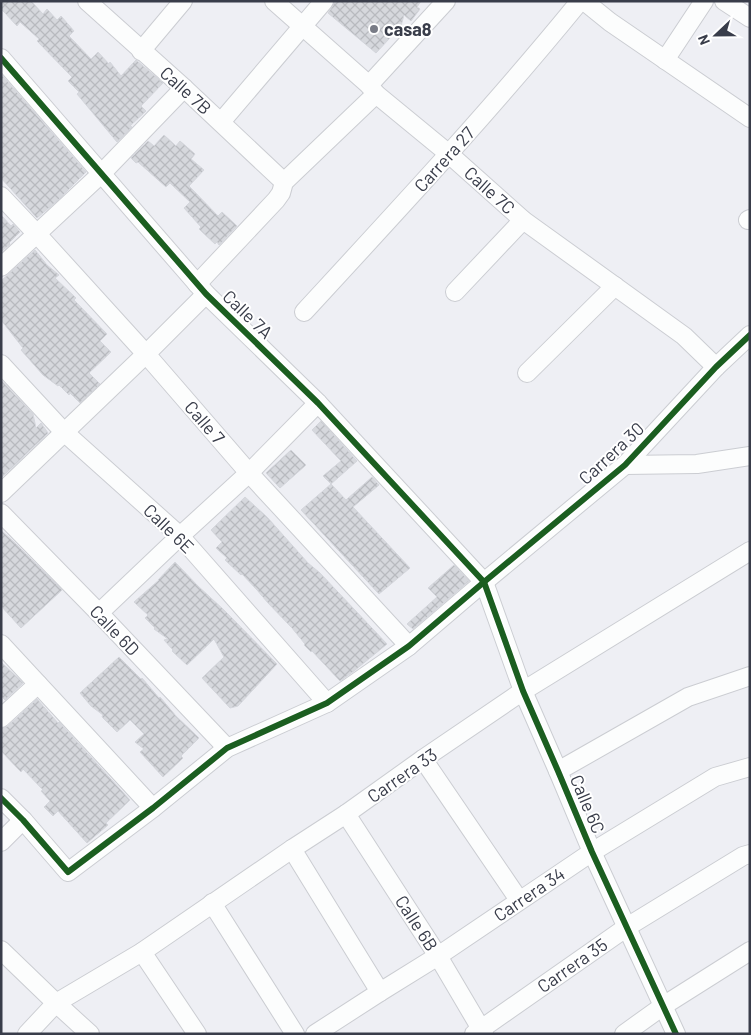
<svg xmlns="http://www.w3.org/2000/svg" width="751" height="1035" viewBox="0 0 751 1035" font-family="Barlow,sans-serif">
  <defs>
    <pattern id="building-cross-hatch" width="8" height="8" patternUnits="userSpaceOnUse" patternTransform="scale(1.25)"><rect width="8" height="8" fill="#d6d8dd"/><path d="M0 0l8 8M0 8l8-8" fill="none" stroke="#b8babf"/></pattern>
  </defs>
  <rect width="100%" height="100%" fill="#eeeff4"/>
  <g fill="url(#building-cross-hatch)" stroke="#d4d6dc">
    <path d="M1,1H31L43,14L47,9L57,20L61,16L74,31L69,36L91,59L98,52L109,64L110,62L121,76L136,60L163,83L141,106L146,111L130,126L132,127L117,142L77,94L79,92L68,81L72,77L37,41L39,39L20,22L17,26L5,13L1,9Z"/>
    <path d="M334,1H421L417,7L420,9L411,21L404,15L401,26L376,53L328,13L332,7Z"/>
    <path d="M1,74L86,172L57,201L37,218L1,178Z"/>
    <path d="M164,135L176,146L180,141L195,154L191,159L204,170L189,186L218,216L222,212L237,226L219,245L217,242L215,244L199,229L201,227L184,208L190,202L170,183L166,187L138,162L136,163L131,158L148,141L154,146Z"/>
    <path d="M1,215L11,226L13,224L20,232L9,243L10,244L1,252Z"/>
    <path d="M35,250L47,265L59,275L55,278L76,298L74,300L107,334L100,341L111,352L89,373L100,384L80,403L70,393L69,395L59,385L58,386L43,375L21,350L23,348L1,320V281Z"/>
    <path d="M1,380L33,414L36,428L41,423L48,433L1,478Z"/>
    <path d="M321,421L357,461L331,484L323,476L341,461L312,430Z"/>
    <path d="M291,450L306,465L280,488L266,473Z"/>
    <path d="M372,477L379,485L353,507L410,568L379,594L301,510L331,484L346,500Z"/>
    <path d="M245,497L267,517L308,563L320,573L387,644L354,671L340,681L312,651L311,652L304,645L305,644L292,628L268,603L257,590L242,574L241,575L225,560L227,558L216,548L222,542L211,530Z"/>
    <path d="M1,530L17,545L62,590L21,628L1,606Z"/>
    <path d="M175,562L198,586L224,610L277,664L238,706L230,708L202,678L224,657L214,639L187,665L172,651L173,650L164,640L168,639L154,629L155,628L145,618L148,615L134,602L159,580H158Z"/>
    <path d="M454,565L469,581L413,629L407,624L437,597L428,588Z"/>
    <path d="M119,657L141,679L142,678L159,698L160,697L176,716L199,738L181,756L183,758L163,777L140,752L144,749L135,742L144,734L130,720L117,732L102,717L103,715L91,706L80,693Z"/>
    <path d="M1,662L23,683L5,700L1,696Z"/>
    <path d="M37,699L58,723L59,722L130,800L106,823L108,825L87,843L58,811L53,816L44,807L50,801L41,791L43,790L23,769L21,772L1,751V728L8,726Z"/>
  </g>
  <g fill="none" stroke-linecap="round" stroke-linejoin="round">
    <g stroke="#cbcdd2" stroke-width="20">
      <g id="minor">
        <path d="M87,1L184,88L284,182"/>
        <path d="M274,1L369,85L376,94L449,154L523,220L684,336L716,367"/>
        <path d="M584,1L610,22L750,118"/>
        <path d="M724,1L750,18"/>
        <path d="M141,51L183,1"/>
        <path d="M1,58L206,294L318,403L484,582L523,691L558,771L592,852L676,1034"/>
        <path d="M665,60L704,1"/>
        <path d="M369,85L446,1"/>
        <path d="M221,122L324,1"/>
        <path d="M1,196L36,233L146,354L249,473L409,646"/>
        <path d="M748,220L750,219"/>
        <path d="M1,267L101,174L184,88"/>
        <path d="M197,284L276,200L281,193L284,182L376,94"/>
        <path d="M455,292L523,220"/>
        <path d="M304,312C398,210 492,109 580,1"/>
        <path d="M1,364L64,432L180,536L327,703"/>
        <path d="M527,373L615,286"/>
        <path d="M625,465L697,464L750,456"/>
        <path d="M1,493L146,354L206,294"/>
        <path d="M1,513L99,613L227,748"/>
        <path d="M99,613L180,536L249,473L318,403"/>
        <path d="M1,644L153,808"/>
        <path d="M1,718L38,684"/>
        <path d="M423,759L519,900"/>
        <path d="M558,771L688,697L750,676"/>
        <path d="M1,798L23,820L68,872L153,808L227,748L327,703L409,646L484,582L625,465L716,367L750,335"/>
        <path d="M346,814L438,956L484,1034"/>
        <path d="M1,842L23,820"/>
        <path d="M292,849L380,992"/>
        <path d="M212,903L295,1034"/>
        <path d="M1,950L56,1003L90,1034"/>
        <path d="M142,952L197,1034"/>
        <path d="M27,1034L56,1003L142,952L292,849L346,814L423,759L523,691L750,551"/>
        <path d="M315,1034L380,992L438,956L592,852L715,777L750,767"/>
        <path d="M474,1034L627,927L743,856L750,854"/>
        <path d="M624,1034L663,1006L750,951"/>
      </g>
    </g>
    <use href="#minor" stroke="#fcfdfd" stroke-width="18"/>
    <g stroke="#fff" stroke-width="9">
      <g id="cycleway">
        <path d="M1,58L206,294L318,403L484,582L523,691L558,771L592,852L676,1034"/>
        <path d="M1,798L23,820L68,872L153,808L227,748L327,703L409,646L484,582L625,465L716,367L750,335"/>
      </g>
    </g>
    <use href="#cycleway" stroke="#1b5e20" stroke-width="6"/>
  </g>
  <circle fill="#787b86" stroke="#fff" stroke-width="2" cx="374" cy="29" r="5"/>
  <g text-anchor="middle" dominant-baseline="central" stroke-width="4" stroke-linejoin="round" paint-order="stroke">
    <g font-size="18" font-weight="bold" fill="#393d4a" stroke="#fff" text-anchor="start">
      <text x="384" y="29">casa8</text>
    </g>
    <g font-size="18" fill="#393d4a" stroke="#fff">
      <text transform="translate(186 90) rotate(42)">Calle 7B</text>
      <text transform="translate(444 159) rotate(-48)">Carrera 27</text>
      <text transform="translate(490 190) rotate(42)">Calle 7C</text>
      <text transform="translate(248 314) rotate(44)">Calle 7A</text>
      <text transform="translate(205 422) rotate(49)">Calle 7</text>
      <text transform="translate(611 453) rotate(-43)">Carrera 30</text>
      <text transform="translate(169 528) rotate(44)">Calle 6E</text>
      <text transform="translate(115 630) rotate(46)">Calle 6D</text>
      <text transform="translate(402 775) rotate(-35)">Carrera 33</text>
      <text transform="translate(588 804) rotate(67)">Calle 6C</text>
      <text transform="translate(529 894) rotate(-34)">Carrera 34</text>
      <text transform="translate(417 923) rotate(57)">Calle 6B</text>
      <text transform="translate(572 965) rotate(-35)">Carrera 35</text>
    </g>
  </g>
  <rect width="751" height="1035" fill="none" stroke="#393d4a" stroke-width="5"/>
  <g transform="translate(716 35) rotate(248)" stroke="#ffffff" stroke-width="4" paint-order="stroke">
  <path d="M0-4L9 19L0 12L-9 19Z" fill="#393d4a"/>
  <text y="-8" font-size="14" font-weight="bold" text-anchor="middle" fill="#393d4a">N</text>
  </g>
</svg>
